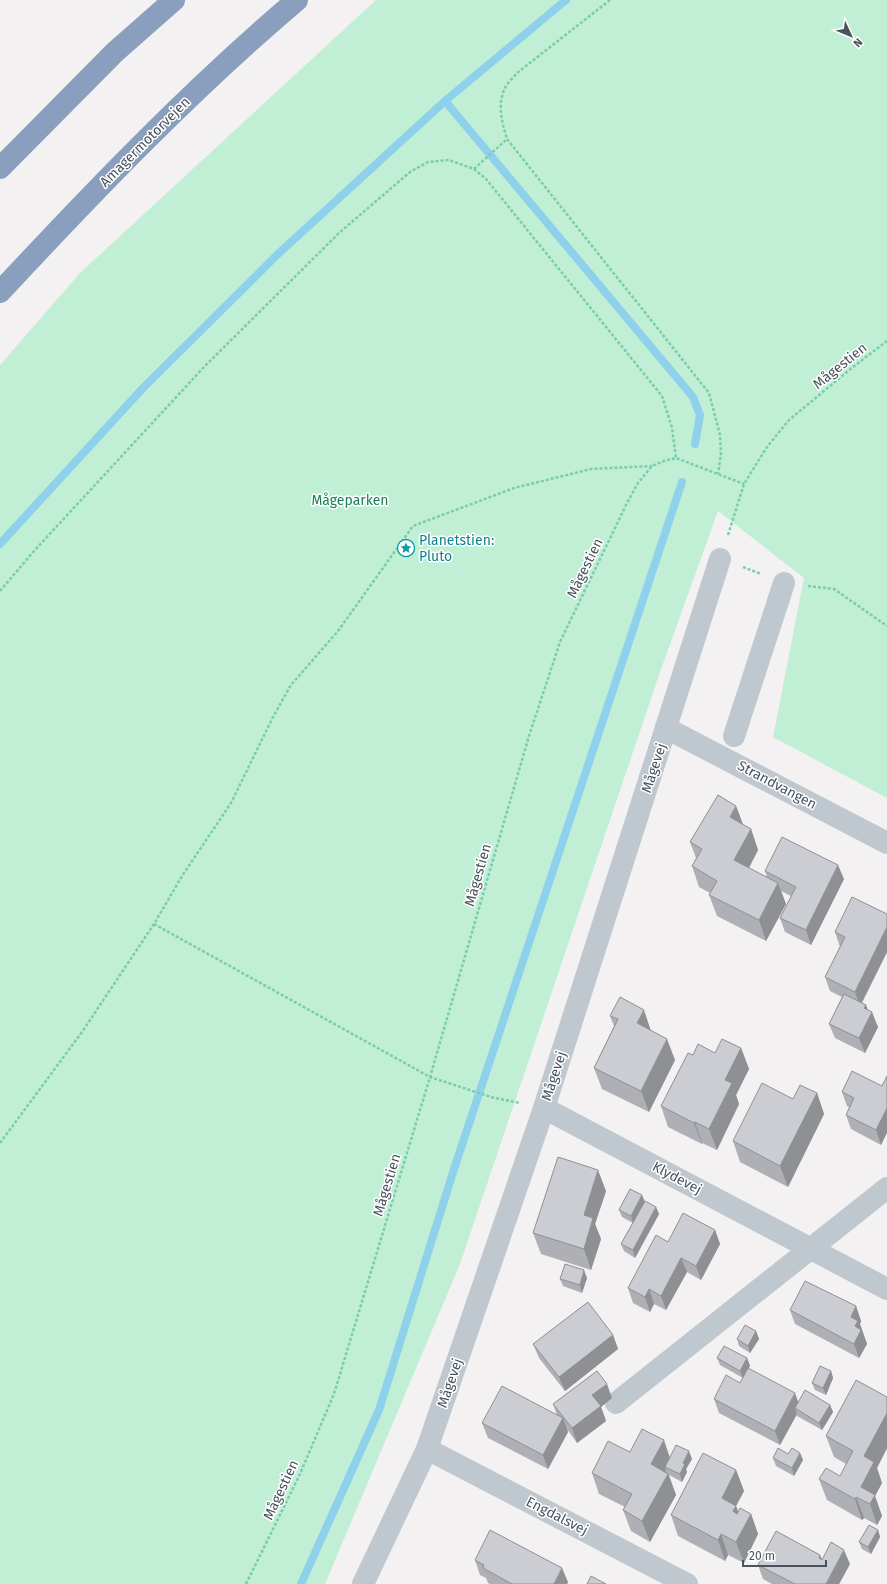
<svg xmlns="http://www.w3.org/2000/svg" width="887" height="1584" viewBox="0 0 887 1584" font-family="'Fira Sans',sans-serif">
  <rect width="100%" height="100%" fill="#f3f1f1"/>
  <path fill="#c1efd6" d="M376,0H887V798L773,737L804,578L718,511L659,675L460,1264L325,1584H0V365L80,273Z"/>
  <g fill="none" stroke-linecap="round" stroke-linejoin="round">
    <g stroke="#8fd1eb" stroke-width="8">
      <path d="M445,101L693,397L700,415L695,444"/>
      <path d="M0,544L143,388L278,254L445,101L566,0"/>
      <path d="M301,1584L379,1410L454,1169L682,482"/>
    </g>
    <g stroke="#79cdaa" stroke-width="2.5" stroke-dasharray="3 2" stroke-linecap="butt">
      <path d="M610,0L517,73C513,78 507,83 505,88C497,104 502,123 507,139L709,393L720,435L721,454L718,474"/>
      <path d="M474,169L507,139"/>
      <path d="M728,535L744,484L767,447L789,420L853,367L887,341"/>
      <path d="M743,567L761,574"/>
      <path d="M808,586L834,589L887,626"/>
      <path d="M0,591L34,551L204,367L339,233L410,172L428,162L449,160L474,169L486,179L662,396L672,428L676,458"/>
      <path d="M154,924L430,1077L491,1097L520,1103"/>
      <path d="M0,1143L82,1032L154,924L182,876L231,803L273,717L291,685L338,631L413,526L514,488L591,469L652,466"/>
      <path d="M246,1584L300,1474L334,1394L430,1077L529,736L560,642L627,503L638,483L652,466L664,461L676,458L744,484"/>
    </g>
    <g stroke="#bfc7cf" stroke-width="22">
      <path d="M666,728L887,843"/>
      <path d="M734,736L784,583"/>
      <path d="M544,1108L887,1289"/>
      <path d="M616,1403L887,1188"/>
      <path d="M427,1449L687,1584"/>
      <path d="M363,1584L427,1449L544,1108L720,559"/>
    </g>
    <g stroke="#8a9fbe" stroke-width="22">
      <path d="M0,168L115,52L174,0"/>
      <path d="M0,292C95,190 191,90 297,0"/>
    </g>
  </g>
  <g fill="#afb0b5">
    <path d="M736,806L743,825L751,829L758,850L749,868L767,877L765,871L844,879L811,945L785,932L780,918L791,896L781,891L786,904L766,941L717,916L709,895L710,893L699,887L692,866L696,858L690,842Z"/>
    <path d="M887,914V952L862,1003L866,1005L868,1010L878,1027L865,1053L835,1038L829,1024L842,997L830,991L825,977L840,947L835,932Z"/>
    <path d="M610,1016L651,1031L675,1060L649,1112L602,1089L594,1068L614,1026Z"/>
    <path d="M741,1048L749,1069L736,1095L739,1104L717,1150L702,1143V1144L668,1127L661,1106L693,1055L715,1053Z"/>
    <path d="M882,1086L881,1145L851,1129L846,1115L849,1107L847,1106L842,1092Z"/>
    <path d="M817,1093L824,1114L788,1187L740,1162L733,1141L793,1099Z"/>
    <path d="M606,1191L595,1224L601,1239L591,1270L541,1254L533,1233Z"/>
    <path d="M644,1201L656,1207L659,1214L635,1258L624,1251L621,1244L633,1223L622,1217L619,1210Z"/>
    <path d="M715,1230L720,1244L701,1280L687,1272L666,1310L654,1304L650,1312L633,1303L628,1288L668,1242Z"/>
    <path d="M587,1278L582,1293L563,1286L560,1279Z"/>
    <path d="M856,1306L861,1321L860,1324L867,1344L859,1358L795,1324L790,1310Z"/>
    <path d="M756,1331L759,1339L750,1353L739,1346L737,1339Z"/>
    <path d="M613,1335L618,1349L565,1391L539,1358L533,1344Z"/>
    <path d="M717,1358H747L750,1366L748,1368L798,1402L830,1405L833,1412L822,1430L797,1416V1414L780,1445L719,1413L714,1399L740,1383L743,1378L720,1365Z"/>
    <path d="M831,1371L833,1378L826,1395L815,1390L812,1383Z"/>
    <path d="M887,1397V1448L877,1468L882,1483L875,1496L882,1516L877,1525L864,1518L862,1520L827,1500L819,1479L840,1476L846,1464L834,1457L826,1436Z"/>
    <path d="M612,1398L601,1407L606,1421L577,1443L567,1429L568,1432L548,1469L488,1438L482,1423L557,1415L553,1404Z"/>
    <path d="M630,1452L670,1457L692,1459L686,1469L687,1472L682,1482L669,1475L676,1495L650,1542L631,1531L623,1510L625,1507L599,1494L592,1473Z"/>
    <path d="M800,1453L803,1460L794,1476L776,1466L773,1458Z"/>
    <path d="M736,1470L744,1491L736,1506L738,1512L751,1514L758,1534L744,1563L728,1555L725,1561L678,1536L671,1515Z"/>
    <path d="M878,1530L880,1537L871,1554L862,1549L859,1542Z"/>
    <path d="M822,1559L850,1564L839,1584H772L763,1579L758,1565Z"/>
    <path d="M475,1560L568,1582L567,1584H490L488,1583L486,1578L480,1575Z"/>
  </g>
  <g fill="#8e9094">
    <path d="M736,806L744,827L730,817Z"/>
    <path d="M751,829L758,850L742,881L734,860Z"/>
    <path d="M838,865L844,879L811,945L806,930Z"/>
    <path d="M778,883L786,904L766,941L759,920Z"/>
    <path d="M887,927V952L860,1006L855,992Z"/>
    <path d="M866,1005L870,1017L872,1012L878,1027L865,1053L859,1038L864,1008Z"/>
    <path d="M644,1010L651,1031L637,1023Z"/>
    <path d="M667,1039L675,1060L649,1112L641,1091Z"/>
    <path d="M741,1048L749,1069L736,1095L739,1104L717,1150L709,1129L725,1080Z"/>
    <path d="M817,1093L824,1114L788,1187L780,1166Z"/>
    <path d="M887,1108V1133L881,1145L876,1130Z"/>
    <path d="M695,1122L702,1143V1144L694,1123Z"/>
    <path d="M598,1170L606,1191L595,1224L601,1239L591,1270L584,1249V1215Z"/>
    <path d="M642,1195L645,1202L633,1223L631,1216Z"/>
    <path d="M656,1207L659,1214L635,1258L633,1250Z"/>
    <path d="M715,1230L720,1244L701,1280L696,1266Z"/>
    <path d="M681,1258L687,1272L666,1310L661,1296Z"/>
    <path d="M584,1270L587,1278L582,1293L580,1285Z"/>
    <path d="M649,1289L654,1304L650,1312L645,1297Z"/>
    <path d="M856,1306L861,1321L860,1324L867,1344L859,1358L854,1344L851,1317Z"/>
    <path d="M756,1331L759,1339L750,1353L748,1346Z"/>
    <path d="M613,1335L618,1349L565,1391L559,1377Z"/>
    <path d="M747,1358L750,1366L743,1378L740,1371Z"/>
    <path d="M831,1371L833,1378L826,1395L823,1388Z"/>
    <path d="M607,1384L612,1398L601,1407L606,1421L577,1443L572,1428L592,1395Z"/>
    <path d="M795,1393L800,1407L795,1408L797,1414L780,1445L775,1431Z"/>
    <path d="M830,1405L833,1412L822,1430L819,1423Z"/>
    <path d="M887,1413V1448L877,1468L882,1483L875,1496L882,1516L877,1525L870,1504L861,1487L864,1456Z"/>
    <path d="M563,1418L568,1432L548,1469L543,1455Z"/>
    <path d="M664,1440L671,1461L665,1467L666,1471L658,1485L651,1464Z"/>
    <path d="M689,1451L692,1459L686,1469L687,1472L682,1482L680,1474L683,1463Z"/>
    <path d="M800,1453L803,1460L794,1476L792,1468Z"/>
    <path d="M736,1470L744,1491L736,1506L744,1526L722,1498Z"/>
    <path d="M668,1474L676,1495L650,1542L642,1521Z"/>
    <path d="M856,1497L864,1518L862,1520L855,1499Z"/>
    <path d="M751,1514L758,1534L744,1563L736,1542Z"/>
    <path d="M878,1530L880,1537L871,1554L868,1547Z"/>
    <path d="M721,1534L728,1555L725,1561L718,1540Z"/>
    <path d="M844,1550L850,1564L839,1584H826Z"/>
    <path d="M820,1555L826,1569L819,1558Z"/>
    <path d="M562,1568L568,1582L567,1584H554Z"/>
  </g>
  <g fill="#cbcdd3" stroke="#8e9094">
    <path d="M718,795L736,806L730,817L751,829L734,860L778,883L759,920L709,895L717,881L692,866L702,849L690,842Z"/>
    <path d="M782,837L838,865L806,930L780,918L796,887L765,871Z"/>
    <path d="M852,897L887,914V927L855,992L825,977L845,937L835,932Z"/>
    <path d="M844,994L866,1005L864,1008L872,1012L859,1038L829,1024Z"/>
    <path d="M620,997L644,1010L637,1023L667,1039L641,1091L594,1068L618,1019L610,1016Z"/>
    <path d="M722,1039L741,1048L725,1080L732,1083L709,1129L695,1122L694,1123L661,1106L688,1053L693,1055L698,1044L715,1053Z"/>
    <path d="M852,1071L882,1086L887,1076V1108L876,1130L846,1115L854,1098L842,1092Z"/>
    <path d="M762,1083L793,1099L800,1085L817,1093L780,1166L733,1141Z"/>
    <path d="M558,1157L598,1170L584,1215L593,1218L584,1249L533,1233Z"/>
    <path d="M630,1189L642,1195L631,1216L619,1210Z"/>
    <path d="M645,1201L656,1207L633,1250L621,1244Z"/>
    <path d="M683,1213L715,1230L696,1266L681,1258L661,1296L649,1289L645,1297L628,1288L656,1235L668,1242Z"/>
    <path d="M565,1264L584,1270L580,1285L560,1279Z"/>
    <path d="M805,1281L856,1306L851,1317L858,1321L855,1326L861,1330L854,1344L790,1310Z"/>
    <path d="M588,1302L613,1335L559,1377L533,1344Z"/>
    <path d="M745,1325L756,1331L748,1346L737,1339Z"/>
    <path d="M724,1346L747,1358L740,1371L717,1358Z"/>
    <path d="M820,1366L831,1371L823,1388L812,1383Z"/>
    <path d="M748,1368L795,1393L775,1431L714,1399L726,1375L740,1383Z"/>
    <path d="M597,1371L607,1384L592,1395L601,1406L572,1428L553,1404Z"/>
    <path d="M856,1380L887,1397V1413L864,1456L874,1462L861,1487L875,1495L870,1504L856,1497L855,1499L819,1479L826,1468L840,1476L853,1451L826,1436Z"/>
    <path d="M502,1386L563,1418L543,1455L482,1423Z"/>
    <path d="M805,1390L830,1405L819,1423L795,1408Z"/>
    <path d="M642,1429L664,1440L651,1464L668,1474L642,1521L623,1510L632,1494L592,1473L608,1441L630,1452Z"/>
    <path d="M676,1445L689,1451L683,1463L685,1464L680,1474L665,1467Z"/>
    <path d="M778,1448L788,1454L792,1448L800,1453L792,1468L773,1458Z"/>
    <path d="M703,1453L736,1470L722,1498L736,1506L733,1511L737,1514L740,1508L751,1514L736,1542L721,1534L718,1540L671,1515Z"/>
    <path d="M869,1525L878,1530L868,1547L859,1542Z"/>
    <path d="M490,1530L562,1568L554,1584H512L483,1568L484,1565L475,1560Z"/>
    <path d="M776,1531L820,1555L819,1558L822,1560L831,1542L844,1550L826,1584H795L758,1565Z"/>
    <path d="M591,1576L606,1584H587Z"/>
  </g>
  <defs>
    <g id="sight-ring" transform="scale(0.9)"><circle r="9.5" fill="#fff" stroke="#0f9aa8" stroke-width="1.5"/><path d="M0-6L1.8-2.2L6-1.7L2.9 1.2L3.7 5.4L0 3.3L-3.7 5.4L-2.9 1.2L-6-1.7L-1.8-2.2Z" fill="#0f9aa8"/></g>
  </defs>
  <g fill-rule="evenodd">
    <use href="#sight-ring" x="406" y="548"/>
  </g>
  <g text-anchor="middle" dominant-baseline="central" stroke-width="3" stroke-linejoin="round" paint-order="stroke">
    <g font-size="14" fill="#49535e" stroke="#fff">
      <text transform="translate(145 142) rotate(-45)">Amagermotorvejen</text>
      <text transform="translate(840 366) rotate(-39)">Mågestien</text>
      <text transform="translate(585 568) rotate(-64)">Mågestien</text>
      <text transform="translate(654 768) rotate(-72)">Mågevej</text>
      <text transform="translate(777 785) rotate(28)">Strandvangen</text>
      <text transform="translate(478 875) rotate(-74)">Mågestien</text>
      <text transform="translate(554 1076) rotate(-72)">Mågevej</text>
      <text transform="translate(677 1178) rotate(28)">Klydevej</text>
      <text transform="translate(387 1185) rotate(-73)">Mågestien</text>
      <text transform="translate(450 1383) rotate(-71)">Mågevej</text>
      <text transform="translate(281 1490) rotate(-65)">Mågestien</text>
      <text transform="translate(557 1516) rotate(27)">Engdalsvej</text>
    </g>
    <g font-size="14" fill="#198055" stroke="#fff">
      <text x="350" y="500">Mågeparken</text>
    </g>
    <g font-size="14" fill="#0d838f" stroke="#fff" text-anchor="start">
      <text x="419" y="540">Planetstien:<tspan x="419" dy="16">Pluto</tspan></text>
    </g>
  </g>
  <g transform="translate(851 36) rotate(134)" stroke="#ffffff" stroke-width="3" paint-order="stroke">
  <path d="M0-3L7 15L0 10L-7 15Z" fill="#49535e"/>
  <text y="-6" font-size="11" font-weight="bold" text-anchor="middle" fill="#49535e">N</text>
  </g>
  <path d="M743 1560v6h83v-6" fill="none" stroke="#49535e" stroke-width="2"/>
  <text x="749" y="1560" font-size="12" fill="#49535e" stroke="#ffffff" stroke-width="3" paint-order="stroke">20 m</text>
</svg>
